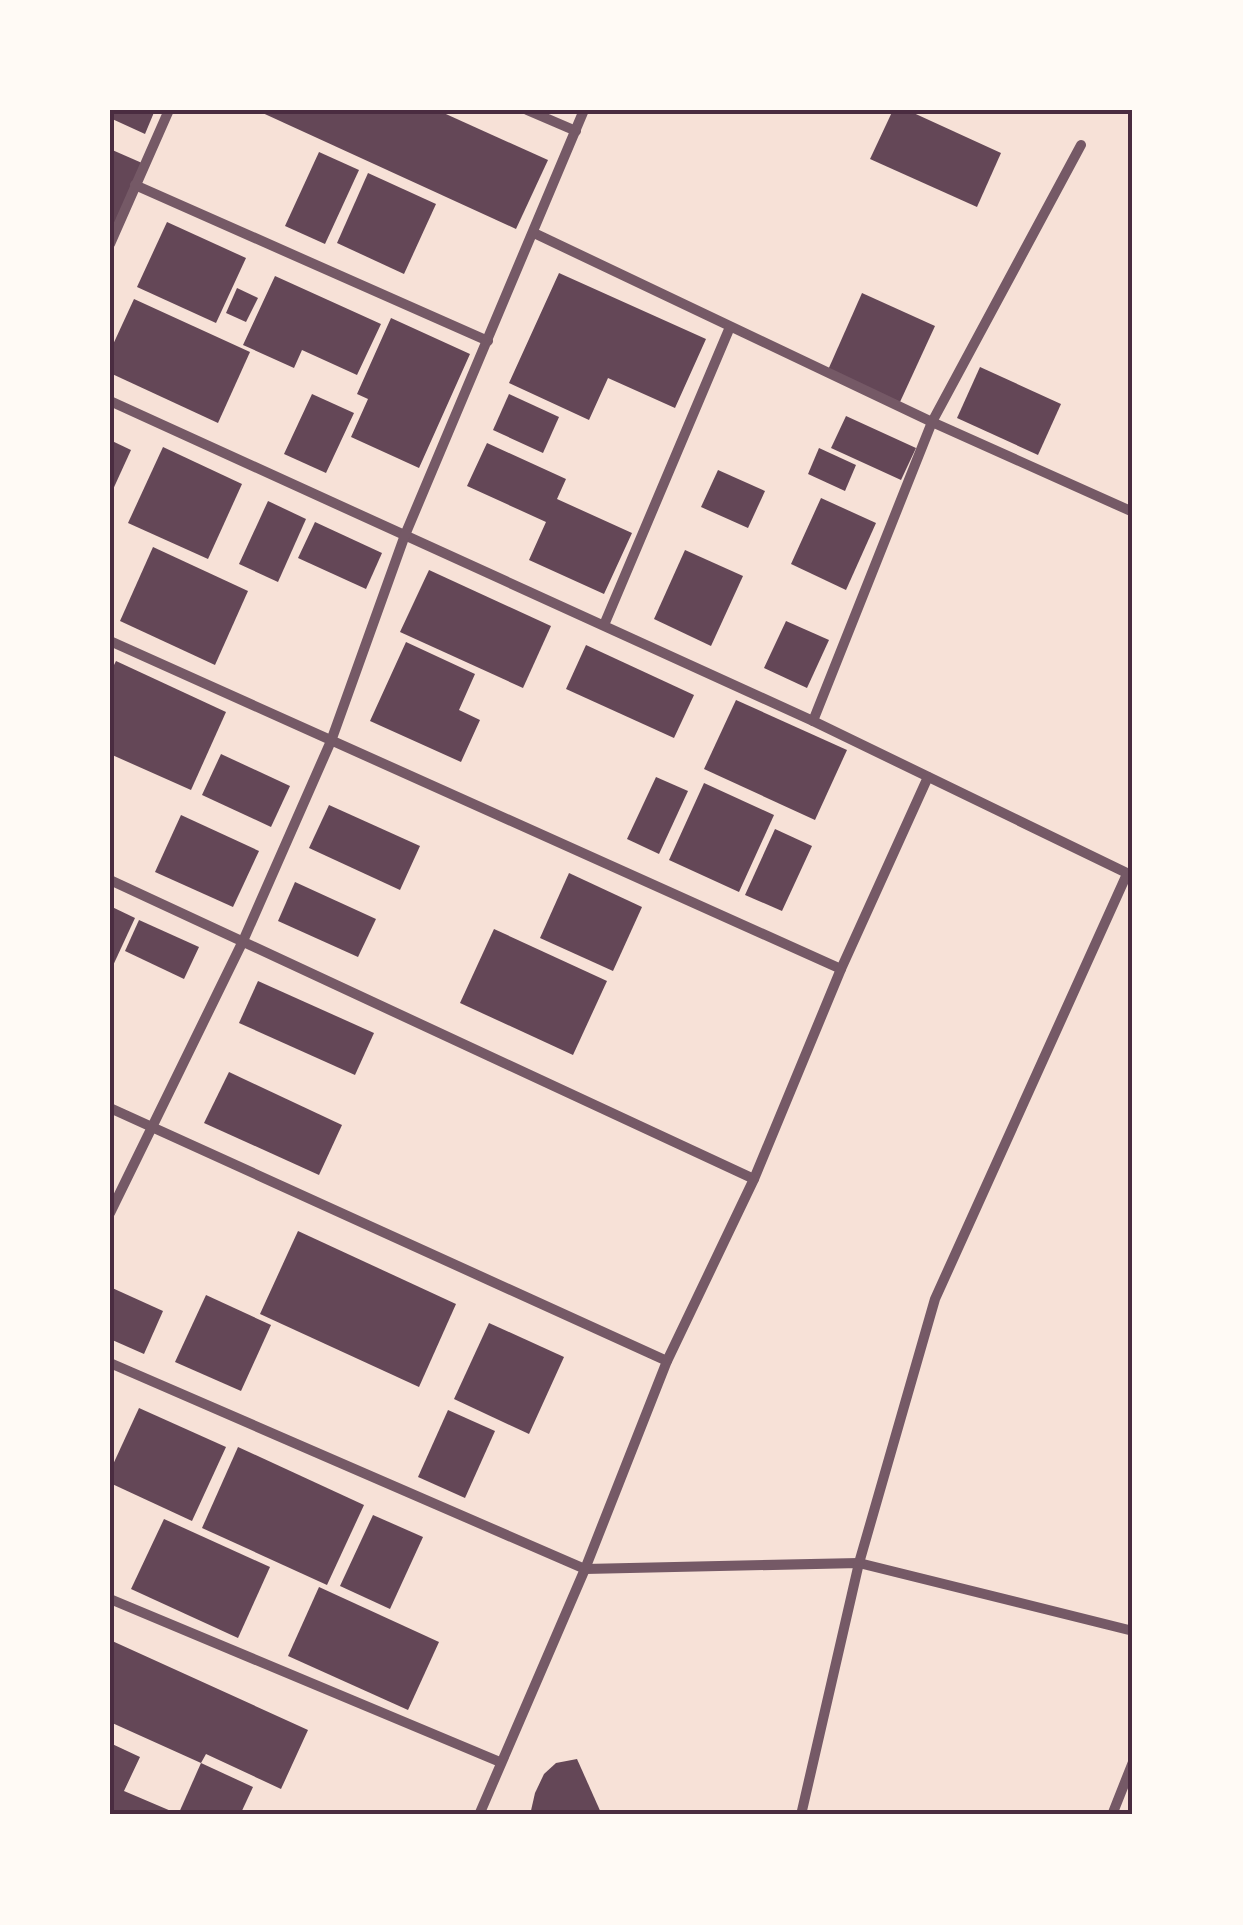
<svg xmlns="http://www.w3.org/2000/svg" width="1243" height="1925" viewBox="0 0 1243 1925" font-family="'Libre Baskerville',serif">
  <rect width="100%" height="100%" fill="#f7e1d7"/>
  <g fill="#644757">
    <path d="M110,110H155L145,134L110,118Z"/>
    <path d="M256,110H437L548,160L516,229Z"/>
    <path d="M893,110H907L1001,153L977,207L870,159Z"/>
    <path d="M110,149L142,163L110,233Z"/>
    <path d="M319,152L359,170L325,244L285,226Z"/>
    <path d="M368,173L436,204L404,274L337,243Z"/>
    <path d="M167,222L246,258L216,323L137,287Z"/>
    <path d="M559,273L706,339L675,408L608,378L589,420L509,383Z"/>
    <path d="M275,276L381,324L357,375L302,350L294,368L243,345Z"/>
    <path d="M237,288L258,298L246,322L226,313Z"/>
    <path d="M862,293L935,326L900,402L828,370Z"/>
    <path d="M134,299L250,352L218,423L110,373V351Z"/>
    <path d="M391,318L470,354L419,468L351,437L368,399L357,394Z"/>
    <path d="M980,367L1061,404L1038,455L957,418Z"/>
    <path d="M312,394L354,413L326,473L284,454Z"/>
    <path d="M509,394L559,417L543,453L493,430Z"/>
    <path d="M846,416L916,448L901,480L831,448Z"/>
    <path d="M110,440L131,450L110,496Z"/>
    <path d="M487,443L566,479L557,499L632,533L604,594L529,560L546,522L467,486Z"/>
    <path d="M163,447L242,484L208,559L128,523Z"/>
    <path d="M819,448L856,465L845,491L808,474Z"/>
    <path d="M718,470L765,491L748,528L701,507Z"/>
    <path d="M821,498L876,523L846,590L791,564Z"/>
    <path d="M268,501L306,519L278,582L239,564Z"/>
    <path d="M315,522L382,553L366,589L298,558Z"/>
    <path d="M153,547L248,591L215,665L120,621Z"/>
    <path d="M685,550L743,576L711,646L654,619Z"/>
    <path d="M429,570L551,626L523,688L400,632Z"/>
    <path d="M786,621L829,640L807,688L764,668Z"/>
    <path d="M406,642L475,674L459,710L480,720L461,762L370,721Z"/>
    <path d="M586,645L694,695L674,738L566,689Z"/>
    <path d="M116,661L226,712L191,790L110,754V673Z"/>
    <path d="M736,700L847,750L815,820L704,769Z"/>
    <path d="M221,754L290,786L271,827L202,795Z"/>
    <path d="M656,777L688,791L659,854L627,839Z"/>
    <path d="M704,783L774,815L739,892L669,860Z"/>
    <path d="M329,805L420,846L400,890L309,848Z"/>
    <path d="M181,815L259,851L233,907L155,872Z"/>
    <path d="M775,829L812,846L782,911L745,895Z"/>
    <path d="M569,873L642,907L613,971L540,938Z"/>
    <path d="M295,882L376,919L358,957L278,921Z"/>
    <path d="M110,906L135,918L110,972Z"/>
    <path d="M139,920L199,947L184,979L125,951Z"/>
    <path d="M494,929L607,981L573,1055L460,1003Z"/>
    <path d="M258,981L374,1033L355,1075L239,1023Z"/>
    <path d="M229,1072L342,1125L319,1175L204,1123Z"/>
    <path d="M298,1231L456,1304L419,1387L260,1314Z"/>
    <path d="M110,1287L163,1311L144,1354L110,1339Z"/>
    <path d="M206,1295L271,1325L241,1391L175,1362Z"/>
    <path d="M489,1323L564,1357L529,1434L454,1399Z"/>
    <path d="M139,1408L226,1447L192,1521L110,1483V1471Z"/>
    <path d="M448,1410L495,1431L465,1498L418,1477Z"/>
    <path d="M238,1447L364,1505L327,1585L202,1528Z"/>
    <path d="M373,1515L423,1537L390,1609L340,1586Z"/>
    <path d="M164,1519L270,1567L238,1638L131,1589Z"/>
    <path d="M319,1587L439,1642L408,1710L288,1656Z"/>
    <path d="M110,1640L308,1730L281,1789L206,1754L201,1763L110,1722Z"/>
    <path d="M110,1743L140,1757L124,1791L171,1811L169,1815H110Z"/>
    <path d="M577,1759L602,1815H530L535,1793L544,1774L556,1763Z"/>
    <path d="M201,1763L253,1787L240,1815H178Z"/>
  </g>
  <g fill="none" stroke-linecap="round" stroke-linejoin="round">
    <g stroke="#755966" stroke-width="10">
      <path d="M527,110L576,131"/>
      <path d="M135,185L488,341"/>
      <path d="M534,233L932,422L1133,512"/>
      <path d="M110,244L169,110"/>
      <path d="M110,401L813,721L1133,876"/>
      <path d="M604,625L730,327"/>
      <path d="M110,641L841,969"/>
      <path d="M813,721L932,422L1081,145"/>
      <path d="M110,880L754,1179"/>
      <path d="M110,1108L667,1361"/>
      <path d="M110,1213L243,941L331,741L405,535L584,110"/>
      <path d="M110,1363L585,1569L859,1563L1133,1631"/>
      <path d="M110,1599L500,1762"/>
      <path d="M479,1815L585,1569L667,1361L754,1179L841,969L928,777"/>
      <path d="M801,1815L859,1563L935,1299L1127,874"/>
      <path d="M1112,1815L1133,1762"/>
    </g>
  </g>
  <rect width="1243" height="1925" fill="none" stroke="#fffaf5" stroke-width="225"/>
  <rect x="112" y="112" width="1018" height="1700" fill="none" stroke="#4a2c40" stroke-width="4"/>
</svg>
